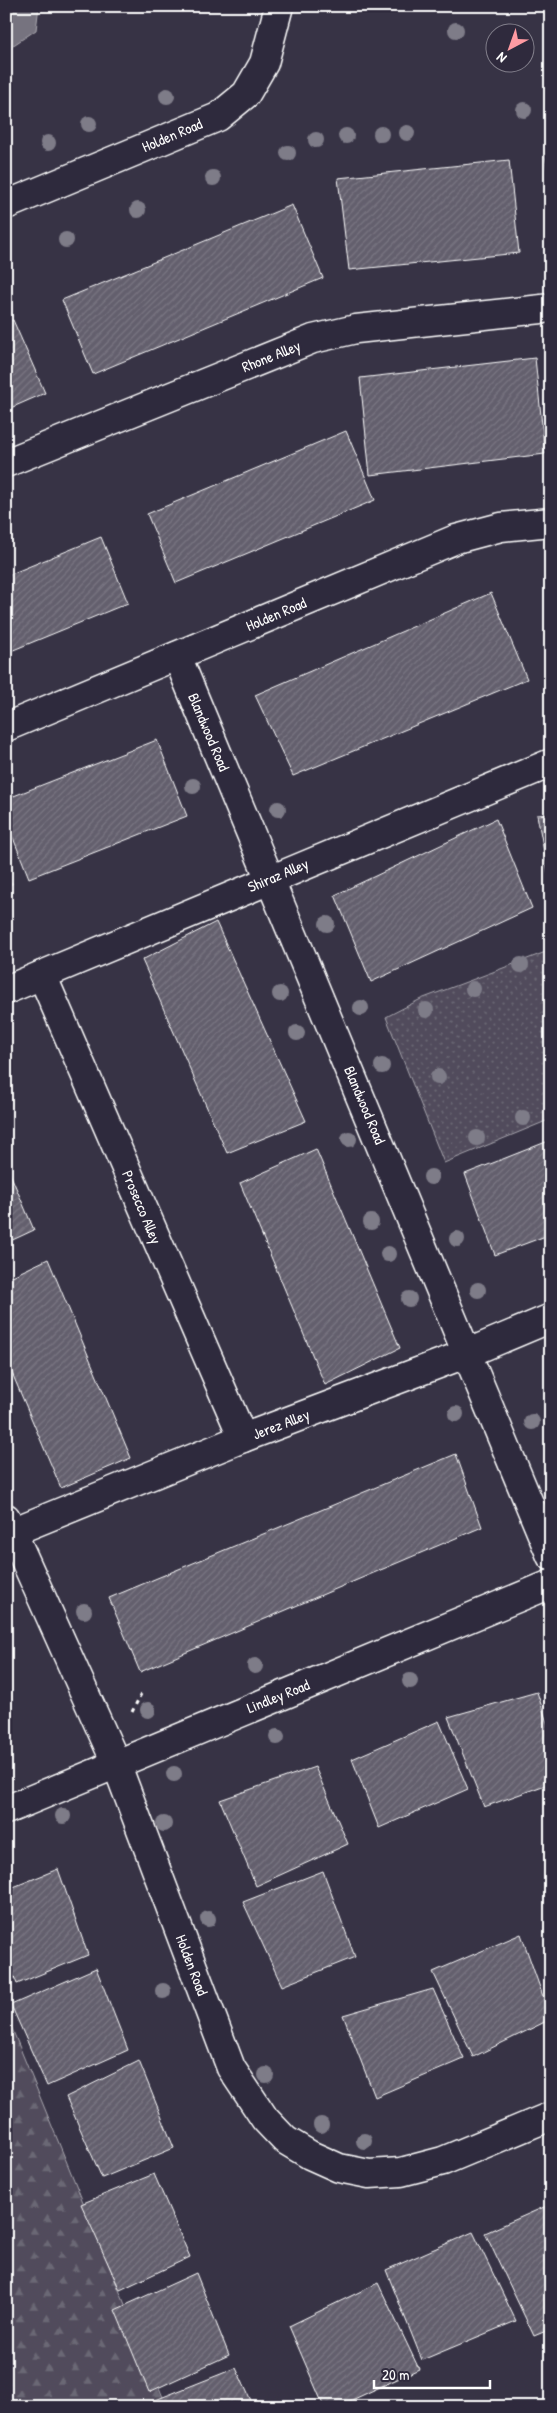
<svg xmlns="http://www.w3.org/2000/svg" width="557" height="2413" viewBox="0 0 557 2413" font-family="'Patrick Hand',sans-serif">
  <defs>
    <pattern id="forest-firs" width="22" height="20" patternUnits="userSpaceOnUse" patternTransform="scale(1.25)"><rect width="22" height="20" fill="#514c5c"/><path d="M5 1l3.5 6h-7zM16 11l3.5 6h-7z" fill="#6b6774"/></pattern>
    <pattern id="park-dots" width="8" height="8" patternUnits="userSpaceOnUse" patternTransform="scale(1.25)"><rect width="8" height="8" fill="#514c5c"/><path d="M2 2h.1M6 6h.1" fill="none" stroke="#6b6774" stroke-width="1.8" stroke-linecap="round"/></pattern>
    <pattern id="building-hatch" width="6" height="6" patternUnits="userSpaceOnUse" patternTransform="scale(1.25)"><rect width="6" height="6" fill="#635f6d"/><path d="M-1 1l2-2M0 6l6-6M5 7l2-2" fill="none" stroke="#7a7783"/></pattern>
  </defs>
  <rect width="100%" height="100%" fill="#373345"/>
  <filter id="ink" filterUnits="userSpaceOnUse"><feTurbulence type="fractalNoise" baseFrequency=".02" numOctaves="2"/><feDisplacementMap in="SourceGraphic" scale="10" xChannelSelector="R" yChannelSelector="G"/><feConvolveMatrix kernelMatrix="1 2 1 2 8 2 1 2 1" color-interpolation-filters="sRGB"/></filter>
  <g filter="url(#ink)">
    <path fill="url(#forest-firs)" stroke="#a8a6ae" d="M6,2014L167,2407H6Z"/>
    <path fill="url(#park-dots)" stroke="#a8a6ae" d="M551,950V1119L444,1163L386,1017L421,999Z"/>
    <path fill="#76737f" stroke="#adabb2" d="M6,6H39L36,30L6,50Z"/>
    <g fill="url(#building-hatch)" stroke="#fff">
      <path d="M551,154V192L545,155Z"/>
      <path d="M509,160L519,253L349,270L338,178Z"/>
      <path d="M292,205L323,278L93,374L62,300Z"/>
      <path d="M13,320L45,393L6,410V323Z"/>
      <path d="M535,358L545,454L370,475L360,378Z"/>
      <path d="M346,431L375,500L176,583L147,514Z"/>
      <path d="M101,537L128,603L6,653V576Z"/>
      <path d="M491,593L527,679L293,776L255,695Z"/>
      <path d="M157,740L187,816L29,878L6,820V799Z"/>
      <path d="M551,814V888L537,815Z"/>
      <path d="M496,819L532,908L371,982L335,895Z"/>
      <path d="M6,871L12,884L6,887Z"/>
      <path d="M216,922L306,1121L227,1153L142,960Z"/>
      <path d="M551,1140V1234L495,1255L465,1174Z"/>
      <path d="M316,1149L400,1348L325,1385L240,1183Z"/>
      <path d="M6,1164L34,1230L6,1243Z"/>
      <path d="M48,1259L131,1458L61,1488L6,1359V1279Z"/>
      <path d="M456,1454L482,1527L140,1672L109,1598Z"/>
      <path d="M537,1692L551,1735V1783L484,1807L448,1717Z"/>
      <path d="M439,1721L468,1789L379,1828L352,1759Z"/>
      <path d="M315,1767L348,1844L256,1886L220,1800Z"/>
      <path d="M58,1869L88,1955L17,1984L6,1956V1890Z"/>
      <path d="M323,1871L355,1957L282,1986L243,1902Z"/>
      <path d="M521,1934L551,2019L473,2057L433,1972Z"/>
      <path d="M96,1968L128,2050L47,2086L11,2005Z"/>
      <path d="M433,1989L464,2059L375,2097L343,2015Z"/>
      <path d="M139,2061L174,2148L102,2178L66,2097Z"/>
      <path d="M154,2174L190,2257L120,2290L81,2204Z"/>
      <path d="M551,2204V2329L534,2336L485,2233Z"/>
      <path d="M473,2232L516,2321L422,2360L386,2270Z"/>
      <path d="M196,2273L229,2355L149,2392L115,2310Z"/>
      <path d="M378,2283L419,2369L337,2407H324L289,2326Z"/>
      <path d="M236,2368L254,2407L143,2405Z"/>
    </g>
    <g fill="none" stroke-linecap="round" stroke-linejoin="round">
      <g stroke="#fff" stroke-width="31">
        <g id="minor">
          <path d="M6,205L218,117L246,94L264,63L279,6"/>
          <path d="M6,463L313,339L356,329L551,308"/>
          <path d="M177,656L551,1556"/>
          <path d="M6,727L456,539L501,527L551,522"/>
          <path d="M42,975L243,1438"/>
          <path d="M6,990L551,763"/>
          <path d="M6,1518L116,1763L231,2068L265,2119L285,2140L310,2155L339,2168L369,2174L401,2172L443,2161L551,2116"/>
          <path d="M12,1532L243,1438L468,1353L551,1318"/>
          <path d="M6,1810L551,1584"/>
        </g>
      </g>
      <path stroke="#fff" stroke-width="3" stroke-dasharray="4 4" stroke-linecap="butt" d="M132,1712L141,1694"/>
      <use href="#minor" stroke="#2f2a3d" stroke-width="28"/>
    </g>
    <g fill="#7e7c88">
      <circle cx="456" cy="30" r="8"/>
      <circle cx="167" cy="96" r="8"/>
      <circle cx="524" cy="110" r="8"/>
      <circle cx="89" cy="124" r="8"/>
      <circle cx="407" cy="133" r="8"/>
      <circle cx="381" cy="134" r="8"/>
      <circle cx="346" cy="136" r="8"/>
      <circle cx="316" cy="140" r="8"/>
      <circle cx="48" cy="143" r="8"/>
      <circle cx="288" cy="153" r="8"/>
      <circle cx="213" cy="178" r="8"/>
      <circle cx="138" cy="210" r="8"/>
      <circle cx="66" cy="240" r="8"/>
      <circle cx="193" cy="786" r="8"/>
      <circle cx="278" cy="809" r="8"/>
      <circle cx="327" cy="924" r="8"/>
      <circle cx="521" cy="965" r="8"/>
      <circle cx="473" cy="989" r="8"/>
      <circle cx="280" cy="994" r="8"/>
      <circle cx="361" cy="1008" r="8"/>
      <circle cx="426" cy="1010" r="8"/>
      <circle cx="297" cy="1033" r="8"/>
      <circle cx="382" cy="1066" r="8"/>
      <circle cx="438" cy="1077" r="8"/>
      <circle cx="523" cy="1118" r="8"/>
      <circle cx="477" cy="1138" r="8"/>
      <circle cx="349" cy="1139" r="8"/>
      <circle cx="431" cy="1177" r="8"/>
      <circle cx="371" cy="1222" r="8"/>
      <circle cx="457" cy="1239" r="8"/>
      <circle cx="388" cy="1254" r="8"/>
      <circle cx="478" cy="1290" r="8"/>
      <circle cx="409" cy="1299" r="8"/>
      <circle cx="456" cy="1414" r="8"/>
      <circle cx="532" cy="1422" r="8"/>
      <circle cx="84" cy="1611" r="8"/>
      <circle cx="255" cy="1666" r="8"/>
      <circle cx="410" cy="1681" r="8"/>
      <circle cx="148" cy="1710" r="8"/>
      <circle cx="277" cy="1737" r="8"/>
      <circle cx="174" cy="1774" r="8"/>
      <circle cx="63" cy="1816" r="8"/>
      <circle cx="164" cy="1824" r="8"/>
      <circle cx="208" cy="1919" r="8"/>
      <circle cx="163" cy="1991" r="8"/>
      <circle cx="266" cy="2075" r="8"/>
      <circle cx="321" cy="2125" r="8"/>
      <circle cx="364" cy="2141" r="8"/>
    </g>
  </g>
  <g text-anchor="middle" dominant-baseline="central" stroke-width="4" stroke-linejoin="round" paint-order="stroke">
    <g font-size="15" fill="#fff" stroke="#2f2a3d">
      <text transform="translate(172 135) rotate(-23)">Holden Road</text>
      <text transform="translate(271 356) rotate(-22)">Rhone Alley</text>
      <text transform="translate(276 614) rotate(-23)">Holden Road</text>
      <text transform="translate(209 732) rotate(67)">Blandwood Road</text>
      <text transform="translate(278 875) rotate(-23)">Shiraz Alley</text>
      <text transform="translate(365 1105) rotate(67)">Blandwood Road</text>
      <text transform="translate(142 1207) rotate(67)">Prosecco Alley</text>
      <text transform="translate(281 1424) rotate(-21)">Jerez Alley</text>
      <text transform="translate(278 1696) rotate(-22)">Lindley Road</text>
      <text transform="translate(192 1965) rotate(69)">Holden Road</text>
    </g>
  </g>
  <rect width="557" height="2413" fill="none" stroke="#2f2a3d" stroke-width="25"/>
  <rect x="12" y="12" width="532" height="2388" fill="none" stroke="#fff" stroke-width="2" filter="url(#ink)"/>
  <g transform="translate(510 48) rotate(221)"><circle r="24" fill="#2f2a3d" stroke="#827f8b"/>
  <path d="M0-4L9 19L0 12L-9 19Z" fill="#ff9aa2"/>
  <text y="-8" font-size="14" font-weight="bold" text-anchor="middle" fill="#ffffff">N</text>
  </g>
  <path d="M374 2380v8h116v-8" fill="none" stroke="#ffffff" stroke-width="2.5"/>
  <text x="382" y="2380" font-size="15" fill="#ffffff" stroke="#2f2a3d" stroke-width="4" paint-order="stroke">20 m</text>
</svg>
